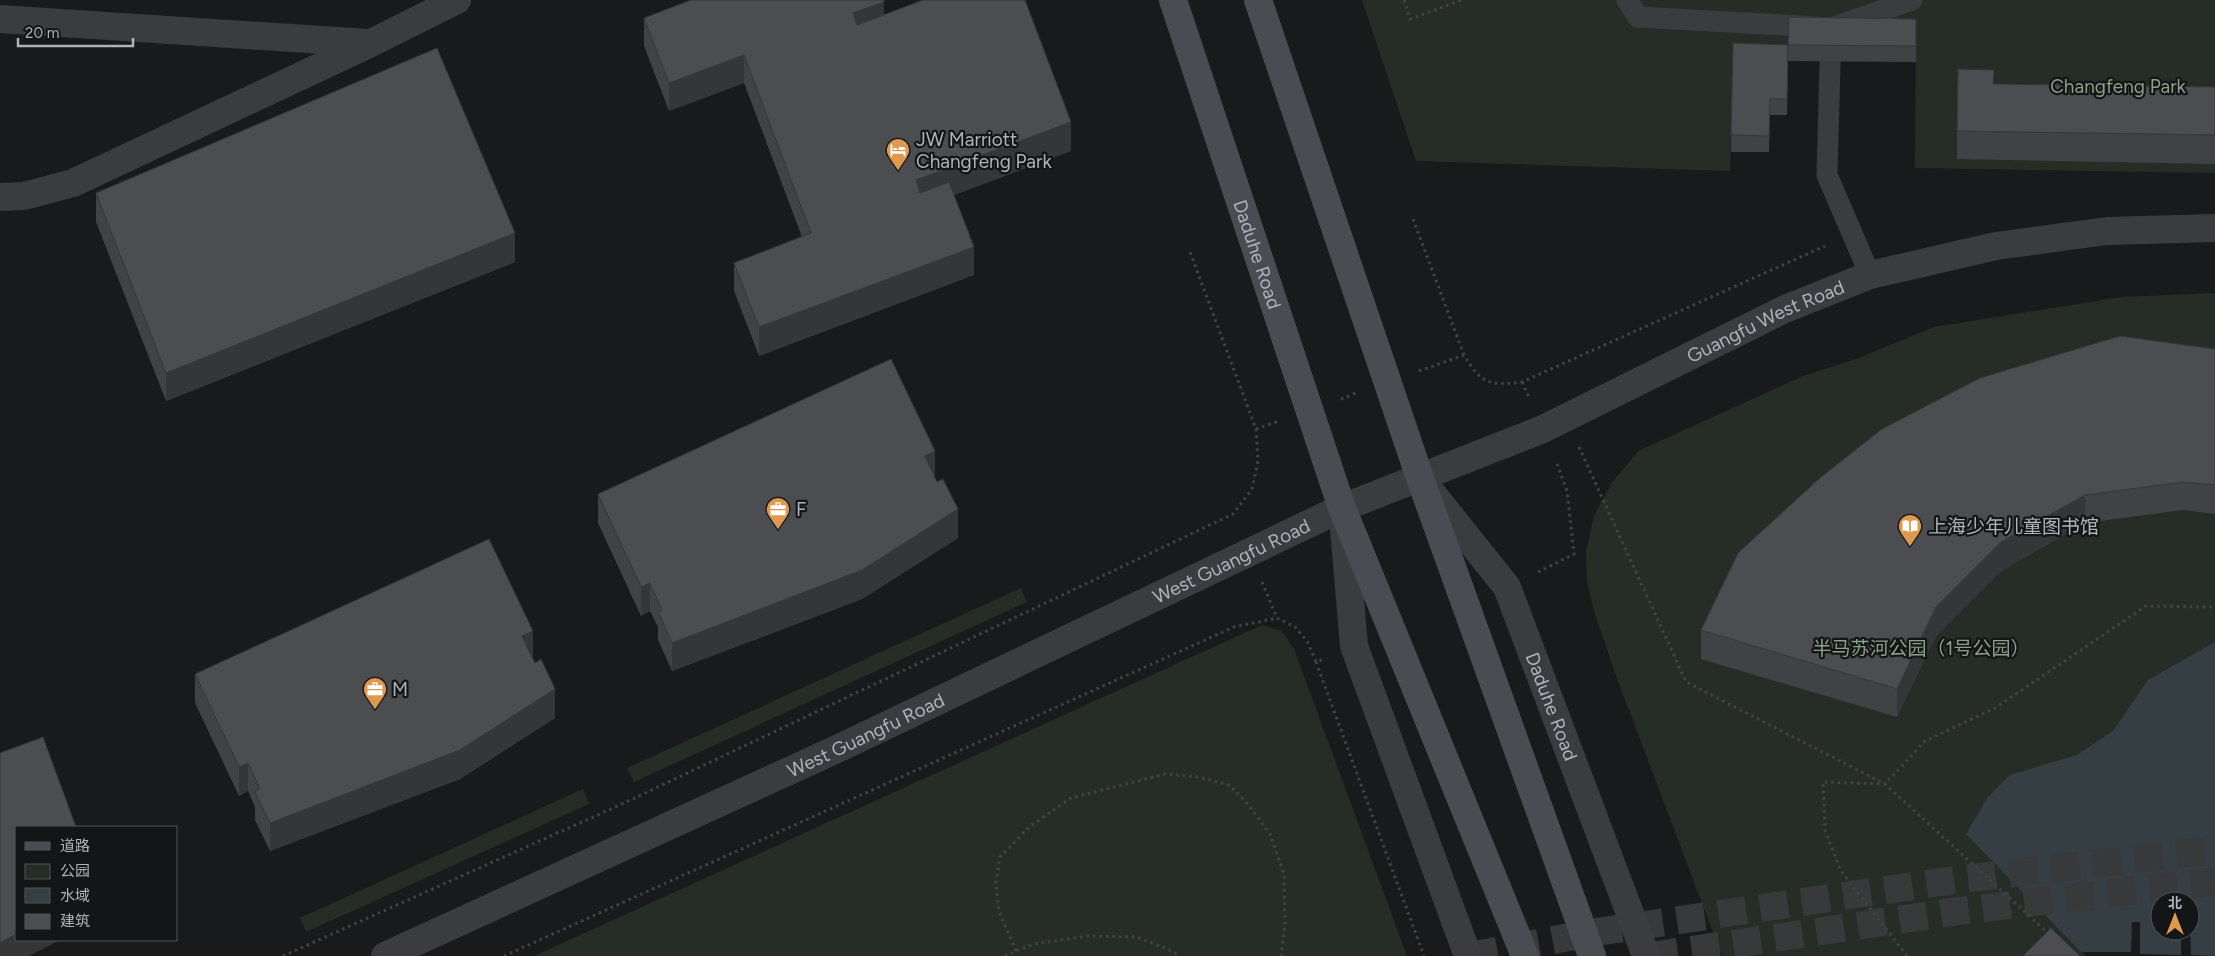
<svg xmlns="http://www.w3.org/2000/svg" width="2215" height="956" viewBox="0 0 2215 956" font-family="Figtree,'Noto Sans SC',sans-serif">
  <rect width="100%" height="100%" fill="#191a1b"/>
  <g fill="#262d26" fill-rule="evenodd">
    <path d="M1362,0H2215V173L1915,168L1916,35L1788,61L1733,60L1730,171L1416,161Z"/>
    <path d="M2215,293V956H1722L1618,681L1595,615L1587,582L1586,551L1594,516L1611,484L1638,451L1803,376L1856,359L1934,327L2121,297ZM2160,901H2190V931H2160Z"/>
    <path d="M1021,588L1027,602L634,782L627,768Z"/>
    <path d="M1262,625L1282,631L1294,649L1407,956H534Z"/>
    <path d="M583,789L589,804L306,932L300,918Z"/>
  </g>
  <path fill="#353e43" fill-rule="evenodd" d="M2215,642V956H2085L1966,834L1988,797L2010,775L2077,755L2113,731L2148,680ZM2160,901H2190V931H2160Z"/>
  <path fill="#191a1b" d="M2190,920L2191,955L2215,956H2085L2082,952H2131L2132,922H2140V954L2181,955V931H2190Z"/>
  <g fill="none" stroke-linecap="round" stroke-linejoin="round">
    <g stroke="#37393b" stroke-width="28" stroke-dasharray="28 14" stroke-linecap="butt">
      <path d="M1470,956L1596,932L1962,879L2215,850"/>
      <path d="M1650,956L1966,910L2215,881"/>
    </g>
    <g stroke="#414347" stroke-width="3" stroke-dasharray="2.5 4" stroke-linecap="butt">
      <path d="M1404,0L1410,19L1462,0"/>
      <path d="M1413,219L1464,355C1481,384 1489,386 1522,382L1825,246"/>
      <path d="M1419,371L1464,355"/>
      <path d="M1522,382L1529,398"/>
      <path d="M1341,399L1356,393"/>
      <path d="M1256,429L1279,421"/>
      <path d="M1579,447L1686,682L1885,784L2049,934"/>
      <path d="M1538,572L1574,554L1567,491L1556,461"/>
      <path d="M1262,582L1277,618L1295,627L1307,641L1316,662L1324,659"/>
      <path d="M1316,662L1424,956"/>
      <path d="M1016,951L999,911L996,883L1000,857L1029,827L1071,798L1165,774L1199,777L1229,785L1247,803L1270,834L1284,874L1285,924L1281,956"/>
      <path d="M283,956L620,805L1233,514L1252,489L1258,461L1256,429L1190,252"/>
      <path d="M504,956L1234,627L1277,618"/>
      <path d="M1005,956L1033,944L1088,936L1137,937L1174,952L1179,956"/>
      <path d="M1907,956L1841,871L1825,831L1823,782L1885,784L1925,741L1995,708L2146,606L2215,607"/>
    </g>
    <g stroke="#3b3c40" stroke-width="21">
      <path d="M1627,0L1638,17L1819,27"/>
      <path d="M1870,275L1827,175L1831,28L1912,0"/>
    </g>
    <g stroke="#3b3c40" stroke-width="28">
      <path d="M0,19L368,43"/>
      <path d="M0,197L24,196L73,183L371,43L457,0"/>
      <path id="s1" d="M1423,482L1507,587L1646,956"/>
      <path d="M1343,517L1354,646L1468,956"/>
    </g>
    <path stroke="#3b3c40" stroke-width="28" id="s2" d="M385,956L837,749L1342,508L1543,429L1785,309L1870,275L1996,246L2107,231L2215,228"/>
    <g stroke="#494c50" stroke-width="28">
      <path id="s3" d="M1173,0L1342,508L1525,956"/>
      <path d="M1258,0L1420,478L1592,956"/>
    </g>
  </g>
  <g fill="#414245">
    <path d="M884,15L1071,151L954,195L974,275L759,356L734,291V263L802,237L744,83L669,111L644,46V18Z"/>
    <path d="M1916,19V62L1788,61L1787,115H1770L1769,152H1731L1733,43L1788,45Z"/>
    <path d="M1994,84L2215,87V164L1957,159V131Z"/>
    <path d="M96,193L515,262L166,401L96,222Z"/>
    <path d="M2215,349V514L2183,510L2085,523L2001,571L1936,636L1897,717L1701,659V630Z"/>
    <path d="M935,478L958,538L862,599L672,671L658,640V627L650,611L641,616L598,523V494Z"/>
    <path d="M195,674L555,718L460,779L270,851L255,820V807L248,791L239,796L195,703Z"/>
  </g>
  <g fill="#353638">
    <path d="M884,2V30L853,42V13Z"/>
    <path d="M744,55V83L669,111V83Z"/>
    <path d="M1071,122V151L916,209V180Z"/>
    <path d="M515,233V262L166,401V373Z"/>
    <path d="M974,247V275L759,356V327Z"/>
    <path d="M935,451V480L925,456Z"/>
    <path d="M2085,495V523L2001,571L1936,636L1897,717V689L1936,607L2001,542Z"/>
    <path d="M958,509V538L862,599L672,671V643Z"/>
    <path d="M650,583V611L641,616V587Z"/>
    <path d="M533,631V660L522,636Z"/>
    <path d="M555,689V718L460,779L270,851V823Z"/>
    <path d="M248,763V791L239,796V767Z"/>
    <path d="M16,934V940H60L29,956H0V943Z"/>
  </g>
  <g fill="#4c4d50" stroke="#353638">
    <path d="M691,0H884V2L853,13L857,25L923,0H1025L1071,122L916,180L920,193L949,182L974,247L759,327L734,263L811,233L744,55L669,83L644,18Z"/>
    <path d="M1789,17L1916,19V46L1788,45L1787,99H1770L1769,136L1731,135L1733,43L1788,45Z"/>
    <path d="M437,48L515,233L166,373L96,193Z"/>
    <path d="M1958,69L1994,70L1993,84L2215,87V135L1957,131Z"/>
    <path d="M2120,336L2215,349V485L2183,482L2085,495L2001,542L1936,607L1897,689L1701,630L1738,553L1821,477L1882,429L1980,378Z"/>
    <path d="M891,359L935,451L925,456L937,482L943,479L958,509L862,570L672,643L658,611L662,610L650,583L641,587L598,494Z"/>
    <path d="M489,539L533,631L522,636L535,663L541,659L555,689L460,750L270,823L255,792L260,789L248,763L239,767L195,674Z"/>
    <path d="M43,737L76,827H16V934L0,943V753Z"/>
    <path d="M2051,928L2080,956H2023Z"/>
  </g>
  <defs>
    <g id="hotel-pin" transform="scale(1.25)"><path d="M0 17L-7.5 6A9.5 9.5 0 1 1 7.5 6Z" fill="#de994f" stroke="#141516"/><path d="M-6-4.5h1.5V1H6V5H4.5V3h-9V5H-6ZM-4 0a1.8 1.8 0 1 1 3.6 0ZM.5 0V-2.5h3Q6-2.5 6 0Z" fill="#fff"/></g>
    <g id="office-pin" transform="scale(1.25)"><path d="M0 17L-7.5 6A9.5 9.5 0 1 1 7.5 6Z" fill="#de994f" stroke="#141516"/><path d="M-6-3h4V-5.5h4V-3h4V5H-6ZM-1-4.5V-3h2v-1.5ZM-6 0V1H6V0Z" fill="#fff"/></g>
    <g id="library-pin" transform="scale(1.25)"><path d="M0 17L-7.5 6A9.5 9.5 0 1 1 7.5 6Z" fill="#de994f" stroke="#141516"/><path d="M-6-4Q-3-5.5-.7-3.5V5Q-3 3-6 4ZM6-4Q3-5.5 .7-3.5V5Q3 3 6 4Z" fill="#fff"/></g>
  </defs>
  <g fill-rule="evenodd">
    <use href="#hotel-pin" x="898" y="150"/>
    <use href="#office-pin" x="778" y="509"/>
    <use href="#library-pin" x="1910" y="526"/>
    <use href="#office-pin" x="375" y="689"/>
  </g>
  <g text-anchor="middle" dominant-baseline="central" stroke-width="4.5" stroke-linejoin="round" paint-order="stroke">
    <g font-size="19" fill="#89a287" stroke="#141516">
      <text x="2118" y="86">Changfeng Park</text>
      <text x="1921" y="648">半马苏河公园（1号公园）</text>
    </g>
    <g font-size="19" fill="#adb3b9" stroke="#141516" text-anchor="start">
      <text x="916" y="139">JW Marriott<tspan x="916" dy="22">Changfeng Park</tspan></text>
      <text x="796" y="509">F</text>
      <text x="1928" y="526">上海少年儿童图书馆</text>
      <text x="392" y="689">M</text>
    </g>
    <g font-size="19" fill="#adb3b9" stroke="#141516">
      <text stroke="none"><textPath href="#s3" startOffset="268">Daduhe Road</textPath></text>
      <text stroke="none"><textPath href="#s2" startOffset="1520">Guangfu West Road</textPath></text>
      <text stroke="none"><textPath href="#s2" startOffset="934">West Guangfu Road</textPath></text>
      <text stroke="none"><textPath href="#s1" startOffset="262">Daduhe Road</textPath></text>
      <text stroke="none"><textPath href="#s2" startOffset="529">West Guangfu Road</textPath></text>
    </g>
  </g>
  <rect x="15" y="826" width="162" height="115" fill="#141516" stroke="#515457"/>
  <rect x="25" y="842" width="25" height="8" fill="#494c50" stroke="#515457"/>
  <text x="60" y="851" font-size="15" fill="#adb3b9">道路</text>
  <rect x="25" y="864" width="25" height="15" fill="#262d26" stroke="#515457"/>
  <text x="60" y="876" font-size="15" fill="#adb3b9">公园</text>
  <rect x="25" y="888" width="25" height="15" fill="#353e43" stroke="#515457"/>
  <text x="60" y="901" font-size="15" fill="#adb3b9">水域</text>
  <rect x="25" y="914" width="25" height="15" fill="#4c4d50" stroke="#515457"/>
  <text x="60" y="926" font-size="15" fill="#adb3b9">建筑</text>
  <g transform="translate(2175 916)"><circle r="24" fill="#141516" stroke="#515457"/>
  <path d="M0-4L9 19L0 12L-9 19Z" fill="#de994f"/>
  <text y="-8" font-size="14" font-weight="bold" text-anchor="middle" fill="#adb3b9">北</text>
  </g>
  <path d="M18 38v8h115v-8" fill="none" stroke="#adb3b9" stroke-width="2.5"/>
  <text x="25" y="38" font-size="15" fill="#adb3b9" stroke="#141516" stroke-width="4" paint-order="stroke">20 m</text>
</svg>
